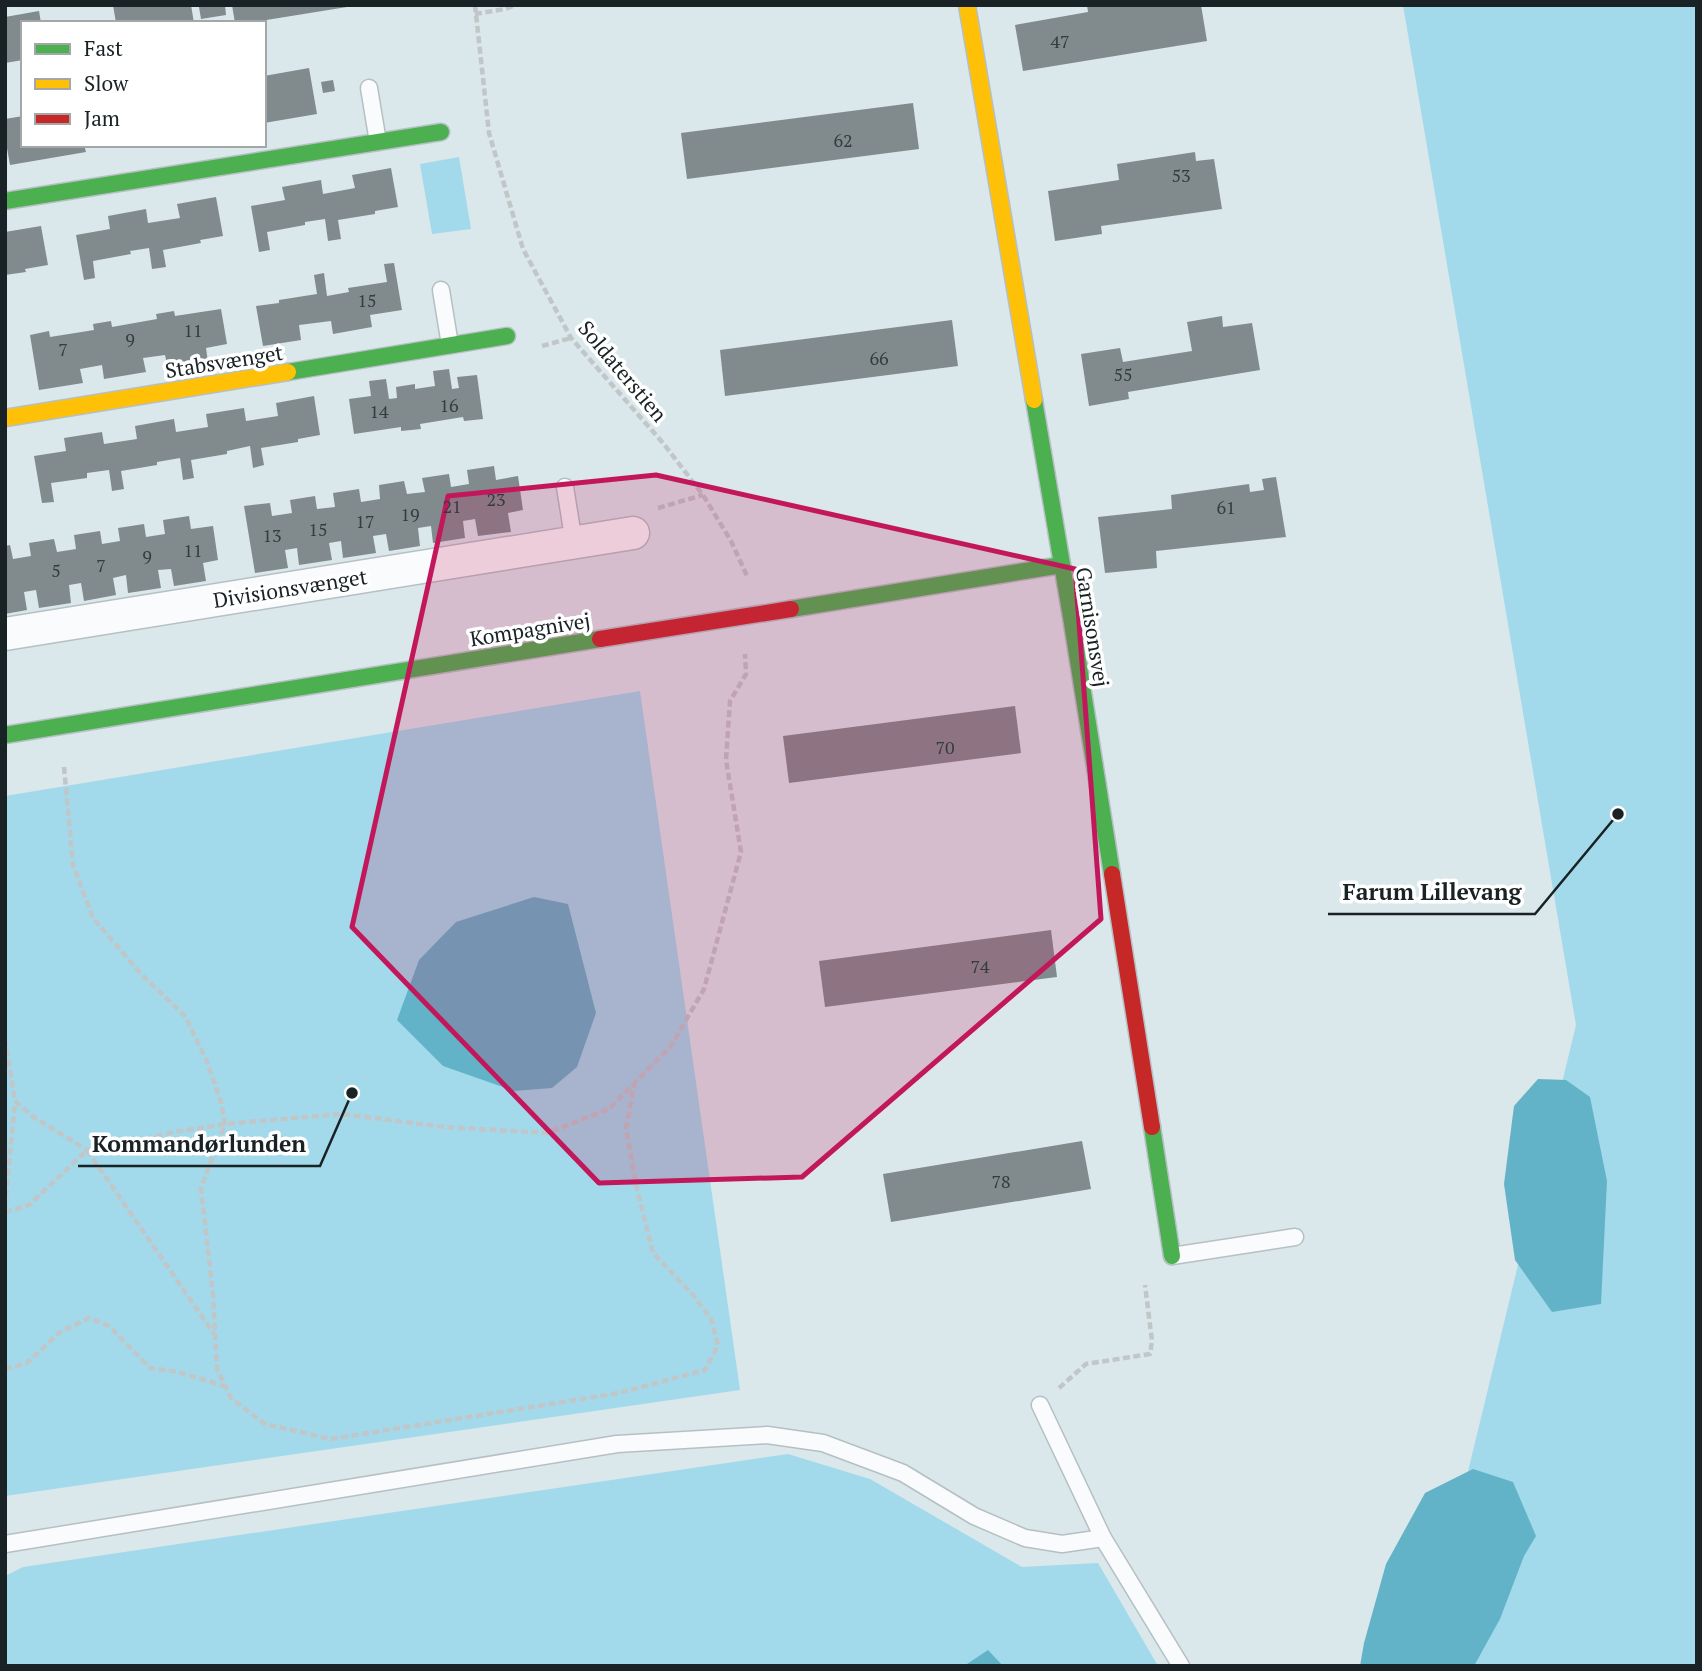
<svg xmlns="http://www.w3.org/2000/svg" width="1702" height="1671" viewBox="0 0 1702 1671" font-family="'PT Serif',serif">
  <rect width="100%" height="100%" fill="#dae7eb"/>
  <g fill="#a2daeb">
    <path d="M1403,5H1697V1666H1421L1576,1025Z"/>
    <path d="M459,157L471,229L432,234L420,164Z"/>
    <path d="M640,691L740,1390L5,1496V796Z"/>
    <path d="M788,1454L870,1479L1022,1567L1098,1563L1158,1666H5V1576L23,1567Z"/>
  </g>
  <g fill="#63b3c8">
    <path d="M534,897L568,904L596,1013L577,1067L552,1088L514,1091L443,1066L397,1020L419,960L456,922Z"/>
    <path d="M1538,1079L1566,1080L1590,1097L1607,1181L1601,1304L1552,1312L1515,1260L1504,1184L1514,1106Z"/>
    <path d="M1473,1469L1513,1482L1536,1536L1524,1556L1500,1619L1474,1666H1360L1364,1643L1386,1564L1425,1493Z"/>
    <path d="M988,1650L1003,1666H964Z"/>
  </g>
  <g fill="#818b8e">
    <path d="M113,5H191L194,23H116Z"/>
    <path d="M208,5H225L226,15L201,19L199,7Z"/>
    <path d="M232,5H347V7L248,23H235Z"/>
    <path d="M1087,5H1201L1207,41L1023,71L1015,25L1088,12Z"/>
    <path d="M39,11L41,23H23V60L5,63V17Z"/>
    <path d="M309,68L317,114L264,123V76Z"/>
    <path d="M333,80L335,91L323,93L321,82Z"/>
    <path d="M913,103L919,149L687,179L681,133Z"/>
    <path d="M23,116V145H84L86,152L10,165L5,137V119Z"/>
    <path d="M1195,152L1196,161L1214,159L1222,209L1101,226L1102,234L1055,241L1048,191L1119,180L1117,164Z"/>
    <path d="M391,168L398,207L375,211V214L338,220L341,239L328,241L325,219L305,222V225L267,232L270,250L259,252L251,206L285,200L282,187L321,180L323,194L355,188L352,175Z"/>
    <path d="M216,197L223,236L200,240L201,243L163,250L166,267L152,269L149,248L130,251L131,254L93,261L95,278L84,280L76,235L110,229L108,216L146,209L148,223L180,218L177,204Z"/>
    <path d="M41,226L48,265L25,269L26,272L5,275V232Z"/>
    <path d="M394,263L402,310L370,315L372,327L333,334L331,321L299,325L301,340L263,346L256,306L279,303V300L317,294L314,275L324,273L327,296L349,292L348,288L387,282L384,264Z"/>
    <path d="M221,309L227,344L206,348L208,362L168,369L165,355L143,358L146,372L104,379L102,365L80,369L83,383L39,390L30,335L49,331L50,337L94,330L93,324L111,321L112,327L157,319L156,314L174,311L175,316Z"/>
    <path d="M1222,316L1223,327L1252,323L1260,370L1128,392L1129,399L1089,406L1081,354L1120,348L1123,362L1192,351L1187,322Z"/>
    <path d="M952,320L958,366L725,396L720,350Z"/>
    <path d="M449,369L452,389L459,388L457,377L477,375L483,419L464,421L463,417L420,424L421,429L401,431V427L354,434L349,399L371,396L369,381L386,379L389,399L397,398L396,387L415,384V389L435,386L433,371Z"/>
    <path d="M314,396L320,435L298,439V442L261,448L264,465L253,468L250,446L227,451V454L191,460L194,478L183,480L180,458L157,462V465L121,471L124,489L112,491L109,470L87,473V478L51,483L54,502L42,503L34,456L66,451L64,438L102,432L104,444L137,439L135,426L174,419L176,432L208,427L206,414L244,408L246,421L278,416L276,403Z"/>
    <path d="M494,466L496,480L518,476L523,510L508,513L511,532L478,536L475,519L463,521L465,538L433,543L431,526L418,528L420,546L389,551L386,534L373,536L376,553L343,558L341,541L329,543L332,560L299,565L297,548L285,550L288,568L255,573L244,506L270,503L272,516L292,513L290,500L315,496L317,509L335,507L333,493L359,489L361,502L380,499L379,485L404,481L407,494L425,492L422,478L449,474L451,487L469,484L467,470Z"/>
    <path d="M1276,477L1286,537L1156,551L1157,568L1105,573L1098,517L1172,509L1171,495L1249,484L1250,492L1264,490L1262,479Z"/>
    <path d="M189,516L191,529L213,526L218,560L203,563L206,581L174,586L171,569L158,570L161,588L128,593L126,575L113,578L116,595L84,601L81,583L69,585L71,603L39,608L36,590L24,592L27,610L5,614V546L10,545L13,559L31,556L29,543L54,539L57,552L76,549L74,535L100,531L102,544L120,541L118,528L144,524L146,537L165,534L163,520Z"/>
    <path d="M1015,706L1021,753L789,783L783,736Z"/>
    <path d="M1051,930L1057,977L825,1007L819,961Z"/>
    <path d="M1082,1141L1091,1189L891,1222L883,1174Z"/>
  </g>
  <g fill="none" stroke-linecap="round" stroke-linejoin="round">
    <g stroke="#b6c0c4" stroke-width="19">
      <g id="lane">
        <path d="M369,88L378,142"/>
        <path d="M441,290L450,345"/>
        <path d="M565,487L574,543"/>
        <path d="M1172,1256L1295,1237"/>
        <path d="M1040,1405L1103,1538L1181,1666"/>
        <path d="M5,1544L617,1444L767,1435L823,1443L903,1473L974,1516L1025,1538L1062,1544L1103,1538"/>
      </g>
    </g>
    <g stroke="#b6c0c4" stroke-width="35">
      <path id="street" d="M5,634L633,533"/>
    </g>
    <g stroke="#b6c0c4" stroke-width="19">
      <g id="fast">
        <path d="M5,201L441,132"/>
        <path d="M288,372L507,336"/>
        <path d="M1034,400L1071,617L1112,874"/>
        <path d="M791,609L1062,565"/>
        <path d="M5,735L600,639"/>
        <path d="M1152,1127L1172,1256"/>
      </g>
    </g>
    <g stroke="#b6c0c4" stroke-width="19">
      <g id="slow">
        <path d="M967,5L1034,400"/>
        <path d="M5,418L288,372"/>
      </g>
    </g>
    <g stroke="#b6c0c4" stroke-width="19">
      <g id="jam">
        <path d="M600,639L791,609"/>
        <path d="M1112,874L1152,1127"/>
      </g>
    </g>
    <g stroke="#c1c6c8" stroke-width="4.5" stroke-dasharray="7 3.5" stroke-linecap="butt">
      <path d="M475,5L489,133L523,249L571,338L663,443L703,495L731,541L748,578"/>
      <path d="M475,14L505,9L516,5"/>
      <path d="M542,346L571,338"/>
      <path d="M658,508L703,495"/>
      <path d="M64,767L73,865L93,918L141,974L185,1016L206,1059L221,1102L225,1124L201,1188L213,1295L217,1369L231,1398L265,1424L331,1439L619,1393L705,1370L718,1345L711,1319L694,1296L653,1253L637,1189L626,1128L634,1085"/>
      <path d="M5,1039L15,1101L35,1118L87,1150L104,1149L169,1133L225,1124L342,1114L445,1127L547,1133L609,1109L671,1046L704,989L741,852L726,760L730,701L746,674L745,654"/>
      <path d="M5,1207L15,1102"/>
      <path d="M5,1212L29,1205L87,1150L214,1334"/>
      <path d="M5,1369L27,1363L60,1332L89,1318L109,1326L150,1368L178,1372L224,1386"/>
      <path d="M1059,1388L1086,1364L1150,1354L1152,1341L1145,1285"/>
    </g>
    <use href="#lane" stroke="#f9fbfc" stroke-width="16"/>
    <use href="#street" stroke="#f9fbfc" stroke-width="32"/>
    <use href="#fast" stroke="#4caf50" stroke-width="16"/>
    <use href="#slow" stroke="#ffc107" stroke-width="16"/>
    <use href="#jam" stroke="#c62828" stroke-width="16"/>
  </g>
  <path fill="#c2185b" fill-opacity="0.2" stroke="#c2185b" stroke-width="5" stroke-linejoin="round" d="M656,475L1075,569L1101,919L802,1177L599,1183L352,927L448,496Z"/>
  <g text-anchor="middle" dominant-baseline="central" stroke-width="7" stroke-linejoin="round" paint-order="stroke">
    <g font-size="18" fill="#333c3f">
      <text x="1060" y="41">47</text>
      <text x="843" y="140">62</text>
      <text x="1181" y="175">53</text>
      <text x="367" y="300">15</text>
      <text x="193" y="330">11</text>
      <text x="130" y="339">9</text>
      <text x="63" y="349">7</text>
      <text x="879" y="358">66</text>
      <text x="1123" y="374">55</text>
      <text x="449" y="405">16</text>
      <text x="379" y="411">14</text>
      <text x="496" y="499">23</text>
      <text x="452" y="506">21</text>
      <text x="1226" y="507">61</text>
      <text x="410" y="514">19</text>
      <text x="365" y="521">17</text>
      <text x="318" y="529">15</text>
      <text x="272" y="535">13</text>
      <text x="193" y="550">11</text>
      <text x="147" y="556">9</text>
      <text x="101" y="565">7</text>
      <text x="56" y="570">5</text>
      <text x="945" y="747">70</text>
      <text x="980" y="966">74</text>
      <text x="1001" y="1181">78</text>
    </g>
    <g font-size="21" fill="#192225" stroke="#fff">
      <text transform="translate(224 361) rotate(-9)">Stabsvænget</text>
      <text transform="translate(623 371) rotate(50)">Soldaterstien</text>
      <text transform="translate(290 588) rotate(-9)">Divisionsvænget</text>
      <text transform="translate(1093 627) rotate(81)">Garnisonsvej</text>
      <text transform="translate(530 629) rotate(-9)">Kompagnivej</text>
    </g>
  </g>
  <path fill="none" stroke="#192225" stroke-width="2.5" d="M1618 814L1535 914H1328M352 1093L320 1166H78"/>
  <g fill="#192225" stroke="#fff" stroke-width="2.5">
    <circle cx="1618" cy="814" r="7"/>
    <circle cx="352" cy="1093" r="7"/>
  </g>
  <g font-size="23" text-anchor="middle" font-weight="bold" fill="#192225" stroke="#fff" stroke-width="7" stroke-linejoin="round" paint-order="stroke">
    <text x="1432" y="900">Farum Lillevang</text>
    <text x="199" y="1152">Kommandørlunden</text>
  </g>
  <rect width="1702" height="1671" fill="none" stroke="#192225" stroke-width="14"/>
  <rect x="21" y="21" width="245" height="126" fill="#ffffff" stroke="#a3a7a8" stroke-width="2"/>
  <rect x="35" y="44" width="35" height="10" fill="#4caf50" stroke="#a3a7a8" stroke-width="2"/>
  <text x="84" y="56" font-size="21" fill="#192225">Fast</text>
  <rect x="35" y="79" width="35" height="10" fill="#ffc107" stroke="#a3a7a8" stroke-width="2"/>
  <text x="84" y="91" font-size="21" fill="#192225">Slow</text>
  <rect x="35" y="114" width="35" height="10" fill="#c62828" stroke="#a3a7a8" stroke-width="2"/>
  <text x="84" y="126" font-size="21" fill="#192225">Jam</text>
</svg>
